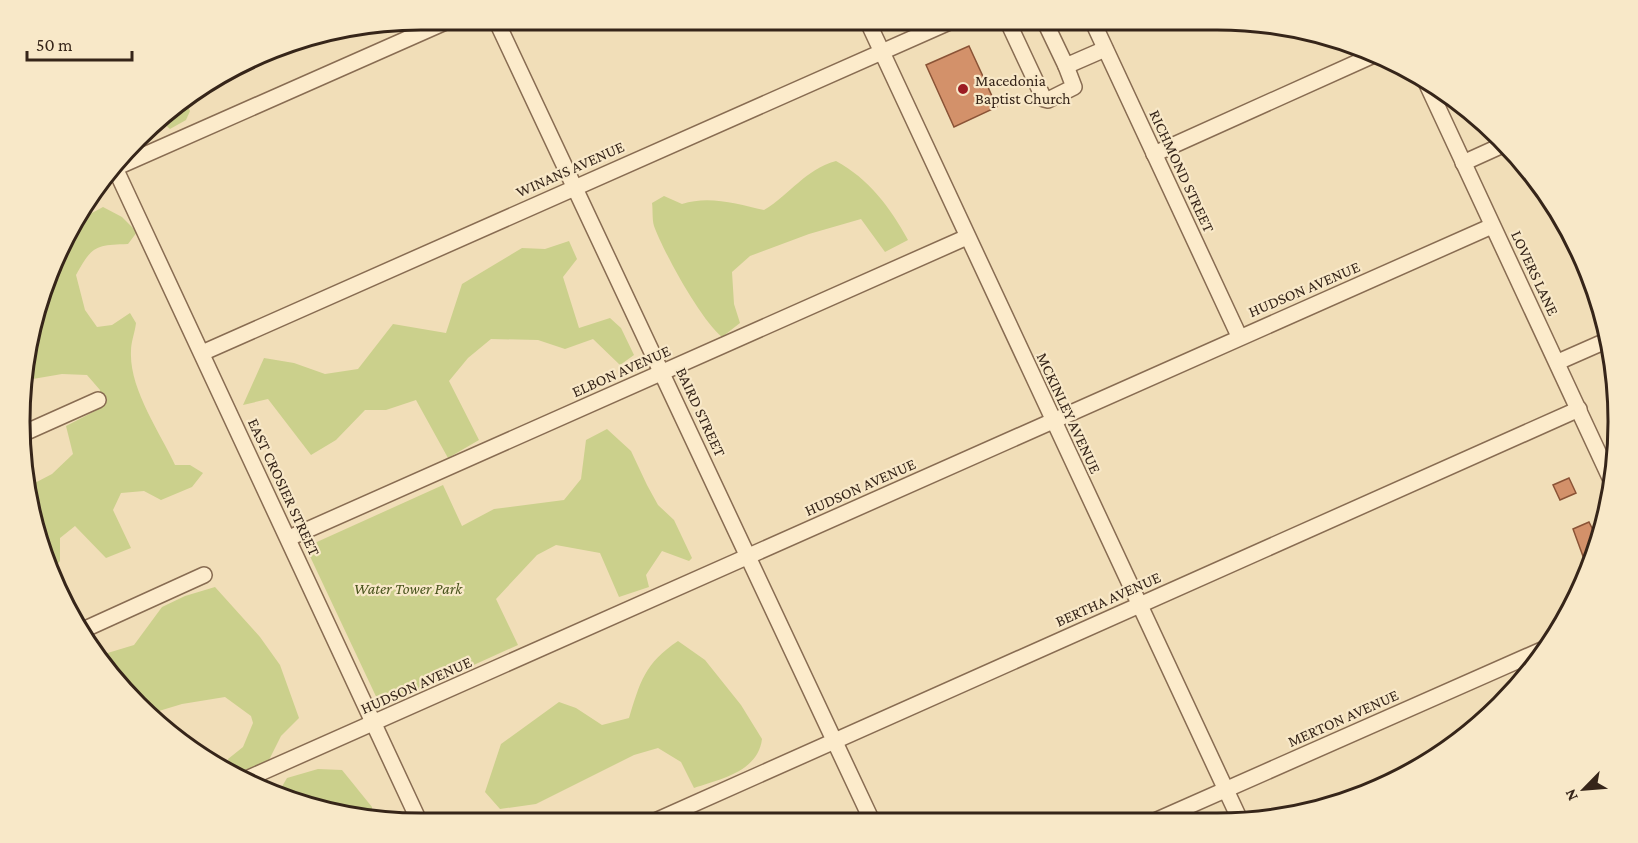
<svg xmlns="http://www.w3.org/2000/svg" width="1638" height="843" viewBox="0 0 1638 843" font-family="'Crimson Pro',serif">
  <rect width="100%" height="100%" fill="#f1deb8"/>
  <g fill="#cbd08c">
    <path d="M184,99L190,111L186,120L170,129L160,120Z"/>
    <path d="M836,161C869,179 890,207 908,240L885,252L861,219L809,234L750,256L732,272L734,304L740,323L722,337C701,320 664,253 654,226C652,219 653,210 652,203L664,196L682,204C709,195 737,204 764,210C791,194 804,170 836,161Z"/>
    <path d="M103,207L122,217L137,232L128,244C95,245 92,246 76,275L85,310L97,327L112,325L130,313L136,323C135,332 131,342 131,351C129,389 160,432 175,465H190L203,473L192,487L161,500L144,491L121,493L113,510L131,548L106,558L75,526L60,538V561L51,572L33,525L27,487L52,474L73,454L66,426L97,410L100,390L87,375L62,374L27,380L33,318L77,221Z"/>
    <path d="M569,241L577,259L563,277L579,328L610,318L621,328L634,355L620,365L593,339L565,349L538,340L491,339L468,358L449,381L479,440L448,458L416,400L386,410H365L336,440L311,455L268,399L243,405L264,358L294,363L325,374L358,369L393,324L446,333L462,284L522,248L545,249Z"/>
    <path d="M607,429L631,451L647,485L658,505L674,520L692,558L689,561L662,551L646,575L649,587L619,597L600,553L556,545L537,555L496,599L518,645L381,707L307,550L308,546L443,485L462,526L494,509L564,500L581,479L586,440Z"/>
    <path d="M215,587L260,637L280,665L299,718L281,736L267,764L233,773L228,759L243,747L253,723L251,716L225,697L182,704L149,714L137,706L101,655L134,645L162,607L185,596Z"/>
    <path d="M678,641L705,660L741,705L762,739C758,772 720,779 694,788L681,762L658,748L634,755L536,804L500,809L485,792L501,744L559,702L576,708L602,725L629,718C640,682 645,663 678,641Z"/>
    <path d="M318,769L342,770L372,807V819L317,810L277,795L287,778Z"/>
  </g>
  <g fill="#d3916a" stroke="#8a5336" stroke-width="1.5">
    <path d="M969,46L997,107L954,127L926,65Z"/>
    <path d="M1569,478L1576,493L1560,500L1553,485Z"/>
    <path d="M1589,522L1599,542L1588,570L1573,529Z"/>
  </g>
  <g fill="none" stroke-linecap="round" stroke-linejoin="round">
    <g stroke="#886c52" stroke-width="18">
      <g id="minor">
        <path d="M496,20L872,821"/>
        <path d="M867,20L1240,820"/>
        <path d="M1007,20L1044,99L1048,100L1074,87L1066,66"/>
        <path d="M1044,20L1066,66L1105,49"/>
        <path d="M1092,20L1239,336"/>
        <path d="M1425,80L1612,482"/>
        <path d="M1154,154L1376,54"/>
        <path d="M1463,163L1505,144"/>
        <path d="M115,168L420,823"/>
        <path d="M115,168L450,20"/>
        <path d="M202,353L954,20"/>
        <path d="M1558,362L1608,340"/>
        <path d="M22,434L98,400"/>
        <path d="M289,538L967,237"/>
        <path d="M83,630L204,575"/>
        <path d="M242,781L1492,226"/>
        <path d="M1157,820L1544,649"/>
        <path d="M653,822L1579,409"/>
      </g>
    </g>
    <use href="#minor" stroke="#fcebcb" stroke-width="15"/>
  </g>
  <circle fill="#9c1d23" stroke="#f8e8c8" stroke-width="2" cx="963" cy="89" r="6"/>
  <g text-anchor="middle" dominant-baseline="central" stroke-width="4.5" stroke-linejoin="round" paint-order="stroke">
    <g font-size="16" fill="#362519" stroke="#f8e8c8" text-anchor="start">
      <text x="975" y="80">Macedonia<tspan x="975" dy="18">Baptist Church</tspan></text>
    </g>
    <g font-size="16" fill="#362519" stroke="#f8e8c8">
      <text transform="translate(570 169) rotate(-24)">WINANS AVENUE</text>
      <text transform="translate(1182 171) rotate(65)">RICHMOND STREET</text>
      <text transform="translate(1535 273) rotate(65)">LOVERS LANE</text>
      <text transform="translate(1304 289) rotate(-23)">HUDSON AVENUE</text>
      <text transform="translate(621 371) rotate(-24)">ELBON AVENUE</text>
      <text transform="translate(701 412) rotate(65)">BAIRD STREET</text>
      <text transform="translate(1069 413) rotate(65)">MCKINLEY AVENUE</text>
      <text transform="translate(284 487) rotate(65)">EAST CROSIER STREET</text>
      <text transform="translate(860 487) rotate(-24)">HUDSON AVENUE</text>
      <text transform="translate(1108 599) rotate(-24)">BERTHA AVENUE</text>
      <text transform="translate(416 685) rotate(-24)">HUDSON AVENUE</text>
      <text transform="translate(1343 718) rotate(-24)">MERTON AVENUE</text>
    </g>
    <g font-size="16" font-style="italic" fill="#49541d" stroke="#f8e8c8">
      <text x="408" y="588">Water Tower Park</text>
    </g>
  </g>
  <path d="M0 0H1638V843H0ZM421 30H1217A391 391 0 0 1 1608 421V422A391 391 0 0 1 1217 813H421A391 391 0 0 1 30 422V421A391 391 0 0 1 421 30Z" fill="#f8e8c8" fill-rule="evenodd"/>
  <path fill="none" stroke="#362519" stroke-width="3" d="M421 30H1217A391 391 0 0 1 1608 421V422A391 391 0 0 1 1217 813H421A391 391 0 0 1 30 422V421A391 391 0 0 1 421 30Z"/>
  <g transform="translate(1584 789) rotate(245)" stroke="#f8e8c8" stroke-width="4.5" paint-order="stroke">
  <path d="M0-4.5L10 22L0 15L-10 22Z" fill="#362519"/>
  <text y="-9" font-size="16" font-weight="bold" text-anchor="middle" fill="#362519">N</text>
  </g>
  <path d="M27 51v9h105v-9" fill="none" stroke="#362519" stroke-width="3"/>
  <text x="36" y="51" font-size="18" fill="#362519" stroke="#f8e8c8" stroke-width="4.5" paint-order="stroke">50 m</text>
</svg>
